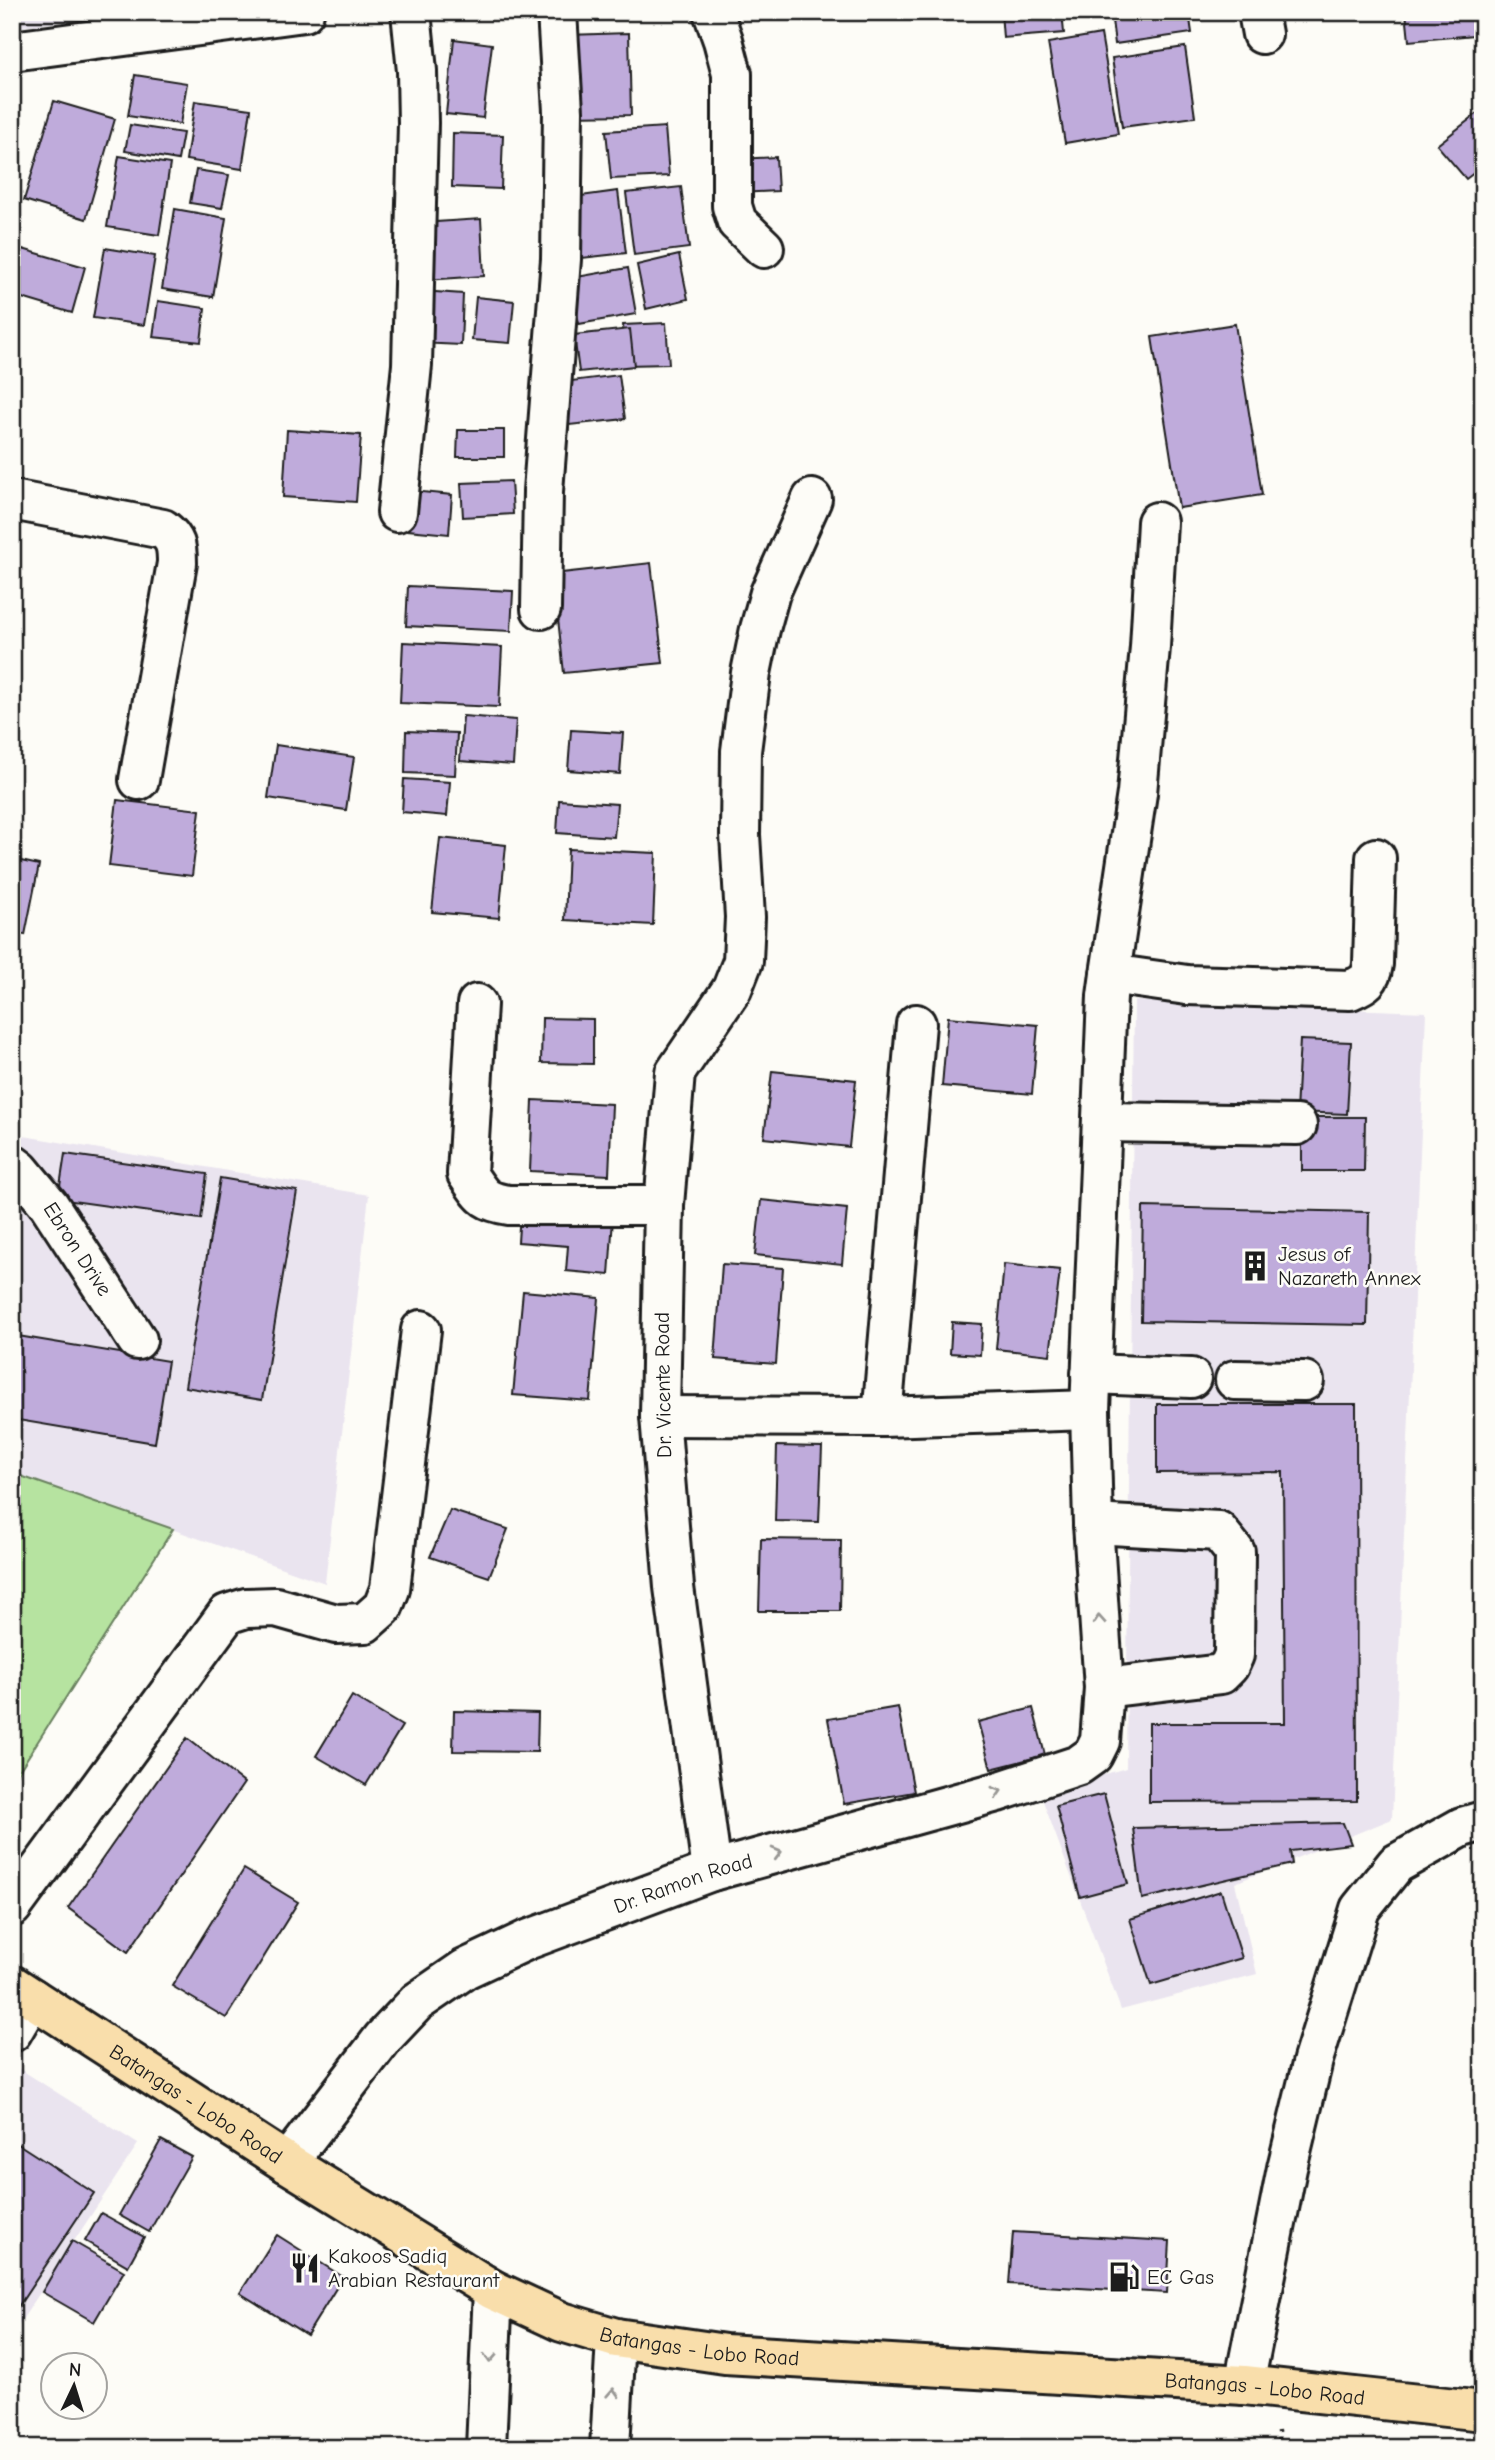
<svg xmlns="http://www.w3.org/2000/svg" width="1495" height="2460" viewBox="0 0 1495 2460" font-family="'Comic Neue',sans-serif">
  <rect width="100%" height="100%" fill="#fdfcf7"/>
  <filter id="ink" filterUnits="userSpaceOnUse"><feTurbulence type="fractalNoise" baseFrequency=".0143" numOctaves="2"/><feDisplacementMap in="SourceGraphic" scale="14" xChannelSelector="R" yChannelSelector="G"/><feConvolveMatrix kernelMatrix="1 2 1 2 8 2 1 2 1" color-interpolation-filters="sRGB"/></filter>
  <g filter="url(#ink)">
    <g fill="#eae4ef">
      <path d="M12,12H113L114,15L12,28Z"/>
      <path d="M1134,1001L1426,1012L1392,1819L1235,1883L1257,1974L1121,2010L1040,1793L1126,1768Z"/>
      <path d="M12,1134L369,1195L325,1583L12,1473Z"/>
      <path d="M12,2064L138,2144L12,2335Z"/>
    </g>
    <path fill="#b6e3a0" stroke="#69805e" stroke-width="2" d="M12,1473L173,1529L12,1782Z"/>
    <g fill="#bfabdb" stroke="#1c1c1c" stroke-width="2">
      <path d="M1001,12H1062L1064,33L1003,38Z"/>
      <path d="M1111,12H1189L1192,33L1115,44Z"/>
      <path d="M1406,12H1472L1474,35L1409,41Z"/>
      <path d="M629,33L631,115L569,116L567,35Z"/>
      <path d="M1101,34L1118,134L1065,143L1048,43Z"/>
      <path d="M454,39L492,44L483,118L446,114Z"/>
      <path d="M1185,47L1195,117L1122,127L1112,58Z"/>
      <path d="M135,75L187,83L180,124L128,116Z"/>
      <path d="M54,101L115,119L86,219L24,200Z"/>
      <path d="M195,101L251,109L242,169L186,160Z"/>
      <path d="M1483,109V166L1466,179L1437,145Z"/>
      <path d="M130,125L183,133L178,160L125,151Z"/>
      <path d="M665,127L669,176L611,179L606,131Z"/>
      <path d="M453,133L503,135L501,189L452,187Z"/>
      <path d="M119,156L170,164L159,235L107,227Z"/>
      <path d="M776,157L778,191L739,193L737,159Z"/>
      <path d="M196,170L229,175L222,208L190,203Z"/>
      <path d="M681,187L689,248L634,255L626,193Z"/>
      <path d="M618,191L626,253L573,259L566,198Z"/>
      <path d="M175,209L226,218L213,297L162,289Z"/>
      <path d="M481,219L484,276L426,280L421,223Z"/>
      <path d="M12,246L85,267L72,313L12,295Z"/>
      <path d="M105,248L155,256L144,325L93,318Z"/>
      <path d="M679,255L688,299L646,309L637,265Z"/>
      <path d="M628,268L636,314L579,324L571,278Z"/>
      <path d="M421,291L463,294L461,345L419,343Z"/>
      <path d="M476,297L514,301L510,343L472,340Z"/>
      <path d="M158,301L205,308L201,342L153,337Z"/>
      <path d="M666,323L669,364L626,365L623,325Z"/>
      <path d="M1235,324L1262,495L1179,508L1152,337Z"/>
      <path d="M630,329L634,366L579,372L574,335Z"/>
      <path d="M619,375L625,419L560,426L555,383Z"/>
      <path d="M287,430L361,435L356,502L283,497Z"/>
      <path d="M458,430H504V457H457Z"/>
      <path d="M511,481L513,514L463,517L461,483Z"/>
      <path d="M412,491L452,495L449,534L408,530Z"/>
      <path d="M651,563L663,663L564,673L553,574Z"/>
      <path d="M408,586L513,591L511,631L406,626Z"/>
      <path d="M403,642L502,647L499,707L400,703Z"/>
      <path d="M463,716L516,720L513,765L460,761Z"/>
      <path d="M571,730L623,733L620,774L568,770Z"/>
      <path d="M406,731L457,733L455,775L405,773Z"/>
      <path d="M276,745L354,757L346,810L268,798Z"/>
      <path d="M404,779L450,782L447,816L402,812Z"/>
      <path d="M117,800L200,810L192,876L109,866Z"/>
      <path d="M559,800L617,804L614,837L557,833Z"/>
      <path d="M440,838L506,845L499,918L432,912Z"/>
      <path d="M568,849L656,853L653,925L565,920Z"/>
      <path d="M12,859L39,865L25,935L12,932Z"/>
      <path d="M948,1017L1038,1025L1032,1094L942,1086Z"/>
      <path d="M542,1018L593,1019V1064L541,1063Z"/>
      <path d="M1300,1040L1351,1042L1347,1114L1296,1112Z"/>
      <path d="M772,1071L856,1080L849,1147L764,1138Z"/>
      <path d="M533,1100L612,1104L609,1175L530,1171Z"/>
      <path d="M1302,1117H1365L1364,1171H1302Z"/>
      <path d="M65,1154L207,1174L201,1219L58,1199Z"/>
      <path d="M220,1178L297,1191L262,1400L185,1387Z"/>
      <path d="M761,1200L847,1209L842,1264L755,1255Z"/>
      <path d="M1143,1207L1369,1212L1367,1325L1141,1321Z"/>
      <path d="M520,1212L613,1219L609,1275L566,1271L568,1246L518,1242Z"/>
      <path d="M722,1264L783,1268L776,1364L715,1359Z"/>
      <path d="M1004,1264L1060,1270L1050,1355L996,1349Z"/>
      <path d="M523,1291L599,1298L590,1401L513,1395Z"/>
      <path d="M952,1322L982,1324L980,1355L950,1353Z"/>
      <path d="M12,1335L168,1361L155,1443L12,1419Z"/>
      <path d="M1157,1404H1356L1357,1801L1149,1802V1723H1285L1283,1472L1157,1473Z"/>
      <path d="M777,1446L822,1447L819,1522L775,1521Z"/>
      <path d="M450,1510L508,1529L489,1577L430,1557Z"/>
      <path d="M761,1539L841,1540L840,1611H759Z"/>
      <path d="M352,1696L402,1726L366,1785L316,1756Z"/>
      <path d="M898,1707L914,1792L844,1804L828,1719Z"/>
      <path d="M1033,1708L1045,1755L991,1769L978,1722Z"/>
      <path d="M454,1711L538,1713L537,1752L453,1751Z"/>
      <path d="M187,1738L244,1783L128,1952L68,1908Z"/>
      <path d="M1104,1794L1128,1884L1080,1897L1056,1806Z"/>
      <path d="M1343,1823L1351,1844L1290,1851L1292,1864L1142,1899L1133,1828Z"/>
      <path d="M244,1869L298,1902L226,2018L172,1986Z"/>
      <path d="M1221,1891L1242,1958L1151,1985L1130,1919Z"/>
      <path d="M12,2140L94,2193L12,2316Z"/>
      <path d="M161,2140L192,2157L149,2232L119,2215Z"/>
      <path d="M101,2213L144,2237L128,2266L85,2241Z"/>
      <path d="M1013,2232L1170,2241L1167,2293L1009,2284Z"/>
      <path d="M277,2235L343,2277L307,2335L240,2293Z"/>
      <path d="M72,2241L124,2271L94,2322L42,2292Z"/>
    </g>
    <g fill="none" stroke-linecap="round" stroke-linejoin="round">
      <g stroke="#1c1c1c" stroke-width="44">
        <g id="minor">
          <path d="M713,12L723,40L732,74V206L737,222L764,248"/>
          <path d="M1258,12L1262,34"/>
          <path d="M12,51L304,12"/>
          <path d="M12,500L163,529C176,539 177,547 177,563L139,780"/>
          <path d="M397,512L412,365L418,123L417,71L411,12"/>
          <path d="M541,609L543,491L561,259L563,111L557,12"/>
          <path d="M1110,974L1137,793L1150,647L1157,522"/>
          <path d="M477,1004L467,1174C482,1195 482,1201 509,1205H664"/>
          <path d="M1103,1122L1297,1125"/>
          <path id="s1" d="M12,1164L20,1170L49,1205L137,1340"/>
          <path d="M1091,1374L1191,1378"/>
          <path d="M1235,1380L1304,1381"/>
          <path d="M660,1416L882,1417L1090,1410"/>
          <path d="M882,1417L916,1024"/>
          <path d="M1093,1524L1218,1531L1235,1552L1234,1655L1229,1666L1221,1674L1104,1688"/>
          <path d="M712,1871L674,1587L660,1416L664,1205L675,1073L732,989L743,961L745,917L740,835L741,751L751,673L760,629L770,593L812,499"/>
          <path d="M12,1907L227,1614L246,1608L276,1607L336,1624L365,1623L383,1607L390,1589L421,1330"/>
          <path d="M12,2032L32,1998"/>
          <path id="s2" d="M287,2163L383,2038L417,2002L465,1969L527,1940L712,1871L997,1792L1079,1765L1093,1755L1100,1741L1104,1688L1093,1524L1090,1410L1107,996L1110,974L1187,985L1350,990C1365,984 1371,980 1373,964L1376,858"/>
          <path d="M1244,2385L1287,2168L1313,2060L1360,1909L1396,1864L1462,1827L1483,1821"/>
          <path d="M486,2448L493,2290"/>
          <path d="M610,2448L616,2338"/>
        </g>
      </g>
      <g stroke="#1c1c1c" stroke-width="44">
        <g id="major">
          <path id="s3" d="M12,1985L287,2163L493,2290L562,2322L616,2338L725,2354L1244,2385L1483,2411"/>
        </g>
      </g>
      <path stroke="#1c1c1c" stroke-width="4.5" stroke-dasharray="2 5" stroke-linecap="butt" d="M1278,2431L1279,2448"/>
      <use href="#minor" stroke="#fdfcf7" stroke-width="38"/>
      <use href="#major" stroke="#f9deab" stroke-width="38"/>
    </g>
    <defs><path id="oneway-chevron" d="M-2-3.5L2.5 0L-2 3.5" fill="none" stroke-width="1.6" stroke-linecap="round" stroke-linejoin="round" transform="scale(1.75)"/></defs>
    <g stroke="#989794">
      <use href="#oneway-chevron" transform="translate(1099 1620) rotate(-94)"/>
      <use href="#oneway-chevron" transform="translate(997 1792) rotate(-17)"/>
      <use href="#oneway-chevron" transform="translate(777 1853) rotate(-15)"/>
      <use href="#oneway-chevron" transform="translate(490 2358) rotate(93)"/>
      <use href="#oneway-chevron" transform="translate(613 2393) rotate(-87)"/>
    </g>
  </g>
  <defs>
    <g id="building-bare" transform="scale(2.415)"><path d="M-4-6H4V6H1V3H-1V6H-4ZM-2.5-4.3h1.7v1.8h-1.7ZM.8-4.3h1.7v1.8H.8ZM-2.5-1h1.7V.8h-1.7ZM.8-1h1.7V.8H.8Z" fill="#1c1c1c" stroke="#fdfcf7" stroke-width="2.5" paint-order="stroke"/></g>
    <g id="restaurant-bare" transform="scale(2.415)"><path d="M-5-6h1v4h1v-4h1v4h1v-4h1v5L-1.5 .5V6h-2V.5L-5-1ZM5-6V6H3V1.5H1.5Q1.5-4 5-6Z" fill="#1c1c1c" stroke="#fdfcf7" stroke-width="2.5" paint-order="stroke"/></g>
    <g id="fuel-bare" transform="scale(2.415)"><path d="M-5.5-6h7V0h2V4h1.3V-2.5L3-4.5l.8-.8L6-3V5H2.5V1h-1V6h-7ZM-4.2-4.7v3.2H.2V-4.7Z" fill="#1c1c1c" stroke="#fdfcf7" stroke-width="2.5" paint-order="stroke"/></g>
  </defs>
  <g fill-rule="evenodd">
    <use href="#building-bare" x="1255" y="1266"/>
    <use href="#restaurant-bare" x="305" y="2268"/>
    <use href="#fuel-bare" x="1124" y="2277"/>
  </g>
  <g text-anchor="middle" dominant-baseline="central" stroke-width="5" stroke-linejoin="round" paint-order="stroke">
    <g font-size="21" fill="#1c1c1c" stroke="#fdfcf7">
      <text stroke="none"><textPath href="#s1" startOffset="108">Ebron Drive</textPath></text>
      <text transform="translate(663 1385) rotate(-91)">Dr. Vicente Road</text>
      <text stroke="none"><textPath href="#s2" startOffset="500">Dr. Ramon Road</textPath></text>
      <text stroke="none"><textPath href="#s3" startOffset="219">Batangas - Lobo Road</textPath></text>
      <text stroke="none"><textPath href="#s3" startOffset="786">Batangas - Lobo Road</textPath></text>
      <text stroke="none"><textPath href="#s3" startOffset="1353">Batangas - Lobo Road</textPath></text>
    </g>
    <g font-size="21" fill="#1c1c1c" stroke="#fdfcf7" text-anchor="start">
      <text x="1278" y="1254">Jesus of<tspan x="1278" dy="24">Nazareth Annex</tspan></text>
      <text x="328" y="2256">Kakoos Sadiq<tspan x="328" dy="24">Arabian Restaurant</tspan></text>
      <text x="1147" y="2277">EC Gas</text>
    </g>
  </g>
  <rect width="1495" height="2460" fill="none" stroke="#fdfcf7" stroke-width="42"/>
  <rect x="21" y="21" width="1453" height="2418" fill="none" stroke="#1c1c1c" stroke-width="2.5" filter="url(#ink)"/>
  <g transform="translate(74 2386) rotate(4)"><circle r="33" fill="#fdfcf7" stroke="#a3a29f" stroke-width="2"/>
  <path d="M0-5L12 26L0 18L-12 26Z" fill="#1c1c1c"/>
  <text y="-10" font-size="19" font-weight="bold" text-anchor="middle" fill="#1c1c1c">N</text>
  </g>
</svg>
